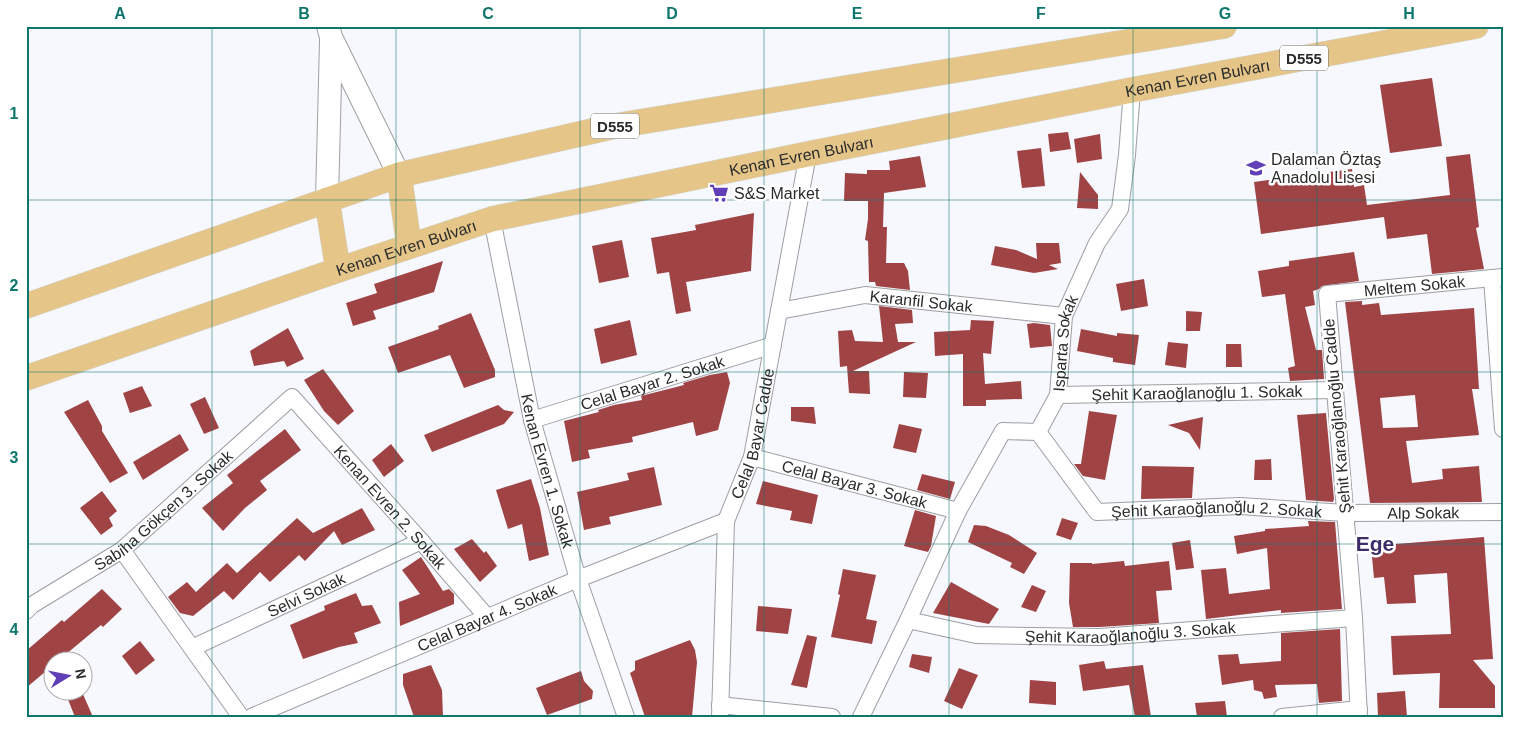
<svg xmlns="http://www.w3.org/2000/svg" width="1529" height="743" viewBox="0 0 1529 743" font-family="Arial,sans-serif">
  <rect width="100%" height="100%" fill="#f6f8fe"/>
  <g fill="#a04345" fill-rule="evenodd">
    <path d="M1432,78L1442,146L1390,153L1380,85Z"/>
    <path d="M1068,132L1071,149L1050,152L1048,134Z"/>
    <path d="M1100,134L1102,159L1077,163L1074,139Z"/>
    <path d="M1041,148L1045,186L1022,188L1017,151Z"/>
    <path d="M1470,154L1479,227L1476,228L1484,269L1432,274L1427,234L1387,239L1384,217L1261,234L1254,182L1352,169L1354,187L1364,185L1367,205L1450,195L1446,157Z"/>
    <path d="M920,156L926,187L884,193L883,227H887L886,263H904L908,271L910,290L876,286L875,282H869L868,241L865,240L868,219V201H844L845,173L867,174V170H890L889,161Z"/>
    <path d="M1080,172L1098,195V209L1077,208Z"/>
    <path d="M754,213L751,271L686,282L691,311L676,314L669,272L657,274L651,238L696,230L695,225Z"/>
    <path d="M622,240L629,277L599,283L592,246Z"/>
    <path d="M1036,243H1059L1061,263L1049,265L1058,269L1034,273L991,265L995,246L1016,250L1037,259Z"/>
    <path d="M1354,252L1359,281L1322,286L1319,289L1313,291L1315,305L1305,307L1316,350H1322L1324,379L1290,381L1288,368L1295,366L1285,294L1262,297L1258,271L1289,266V261Z"/>
    <path d="M443,261L434,292L373,311L376,319L353,326L346,303L377,293L374,284Z"/>
    <path d="M1144,279L1148,306L1121,311L1116,284Z"/>
    <path d="M1362,301V305L1379,303L1381,315L1474,308L1479,389H1472L1479,435L1406,441L1412,483L1443,479L1442,469L1479,466L1482,502L1370,503L1345,302ZM1415,395L1418,427L1383,428L1380,398Z"/>
    <path d="M879,306L912,310L913,323L895,324L898,342H916L853,371H869L870,394L849,393L847,366L840,367L838,331L852,330L855,341L883,342Z"/>
    <path d="M1186,311L1202,312L1200,331H1186Z"/>
    <path d="M471,313L495,370V377L464,388L450,355L398,373L388,347L439,329L438,326Z"/>
    <path d="M630,320L637,355L601,364L594,329Z"/>
    <path d="M971,320L994,321L991,354L983,353L985,384L1021,381L1022,399L986,400V406H963V354L935,356L934,332L970,330Z"/>
    <path d="M1034,323L1050,325L1052,346L1030,348L1027,324Z"/>
    <path d="M288,328L304,359L287,367L284,361L254,366L250,351Z"/>
    <path d="M1081,329L1117,336V333L1139,335L1135,365L1113,362V358L1077,351Z"/>
    <path d="M1168,342L1188,344L1186,368L1165,365Z"/>
    <path d="M1226,344H1241L1242,367H1226Z"/>
    <path d="M323,369L354,411L338,425L324,411L304,380Z"/>
    <path d="M727,372L730,383L718,430L696,436L693,422L632,437L633,442L588,450L590,458L572,462L564,421L599,412L598,410L614,405L642,400L641,396L684,385L683,383L710,375Z"/>
    <path d="M904,372L928,373L926,398L903,397Z"/>
    <path d="M142,386L152,406L130,413L123,393Z"/>
    <path d="M205,397L219,428L204,434L190,404Z"/>
    <path d="M88,400L102,426V431L128,473L110,483L64,412Z"/>
    <path d="M498,405L504,410L514,412L504,424L432,452L424,435Z"/>
    <path d="M791,407H814L816,424L791,421Z"/>
    <path d="M1089,411L1117,415L1105,480L1083,476L1074,464H1081Z"/>
    <path d="M1326,413L1334,499L1333,502L1306,500L1297,415Z"/>
    <path d="M1203,417L1200,450L1189,433L1168,425Z"/>
    <path d="M899,424L922,429L916,453L893,448Z"/>
    <path d="M285,429L301,450L260,481L267,490L245,508L223,531L202,508L233,483L227,475Z"/>
    <path d="M180,434L189,450L143,480L133,462Z"/>
    <path d="M391,444L404,461L384,477L372,460Z"/>
    <path d="M1271,459L1272,480H1254L1255,460Z"/>
    <path d="M1142,466L1194,467L1192,498L1141,499Z"/>
    <path d="M654,467L662,505L609,517L611,524L584,530L577,492L629,480L627,473Z"/>
    <path d="M922,474L955,482L950,499L917,490Z"/>
    <path d="M531,479L540,508L549,555L529,561L522,524L508,529L496,490Z"/>
    <path d="M763,481L818,495L812,524L790,520L792,511L756,504Z"/>
    <path d="M102,491L117,511L109,518L113,526L101,535L80,508Z"/>
    <path d="M362,508L375,530L342,545L334,531L305,561L299,555L270,582L260,572L233,600L224,591L193,616L180,613L168,597L187,582L196,592L227,563L237,573L297,518L313,533Z"/>
    <path d="M915,510L936,516L931,546L928,552L904,546Z"/>
    <path d="M1062,518L1078,523L1071,540L1056,535Z"/>
    <path d="M1308,521L1335,522L1342,609L1281,613V610L1206,619L1201,570L1226,568L1229,594L1270,589L1267,548L1237,554L1234,536L1265,531V529L1309,526Z"/>
    <path d="M974,525L986,526L1009,535L1037,553L1024,574L1010,567L1012,563L968,542Z"/>
    <path d="M1484,537L1493,659L1473,660L1495,686V708H1439L1440,673L1393,675L1391,636L1451,634L1447,573L1414,575L1416,603L1387,604L1384,577L1374,578L1371,546Z"/>
    <path d="M472,539L484,553L486,551L497,566L480,582L454,549Z"/>
    <path d="M1190,540L1194,568L1176,570L1172,543Z"/>
    <path d="M421,557L443,591L449,589L454,594V604L400,626L399,602L420,594L402,570Z"/>
    <path d="M1124,561L1125,566L1169,561L1172,590L1156,591L1159,623L1100,627H1073L1069,603L1070,563H1092V564Z"/>
    <path d="M843,569L876,575L866,619L877,621L872,644L831,637L840,595L838,594Z"/>
    <path d="M951,582L999,609L989,624L933,613Z"/>
    <path d="M1032,585L1046,591L1036,612L1021,607Z"/>
    <path d="M102,589L122,609L103,627L101,625L59,660H52V666L26,688V651L62,620L64,622Z"/>
    <path d="M356,593L362,606L372,605L381,623L354,633L358,643L339,647L303,659L290,625L325,610L324,606Z"/>
    <path d="M758,606L792,609L788,634L756,631Z"/>
    <path d="M1340,629L1342,701L1319,703L1317,684L1275,685L1277,697L1264,699L1262,692L1254,690L1253,680L1222,685L1218,655L1238,654L1240,664L1281,661V633Z"/>
    <path d="M807,635L817,637L807,688L791,685Z"/>
    <path d="M690,640L695,650L697,662L692,717H645L630,673L635,670V661Z"/>
    <path d="M140,641L155,660L136,675L122,656Z"/>
    <path d="M912,654L932,657L929,673L909,667Z"/>
    <path d="M1104,661L1106,669L1143,665L1151,717H1135L1129,685L1083,691L1079,665Z"/>
    <path d="M431,665L442,690L443,717H414L403,685V674Z"/>
    <path d="M959,668L978,675L962,709L944,701Z"/>
    <path d="M581,671L584,681L593,691L592,699L547,715L536,688Z"/>
    <path d="M1030,680L1056,682V705L1029,703Z"/>
    <path d="M1405,691L1407,717H1378L1377,693Z"/>
    <path d="M82,692L93,717H75L67,697Z"/>
    <path d="M1225,701L1227,717H1197L1195,703Z"/>
  </g>
  <g fill="none" stroke-linecap="round" stroke-linejoin="round">
    <g stroke="#9d9fa4" stroke-width="18">
      <g id="street">
        <path id="s1" d="M492,219L532,420L578,579L626,717"/>
        <path d="M1492,278L1503,429"/>
        <path id="s2" d="M779,311L865,295L1064,316"/>
        <path id="s3" d="M1058,395L1335,390"/>
        <path id="s4" d="M532,420L773,345"/>
        <path id="s5" d="M1038,432L1097,512L1240,506L1345,513L1503,512"/>
        <path id="s6" d="M752,457L958,511"/>
        <path d="M122,550L241,717"/>
        <path id="s7" d="M26,611L32,605L122,550L292,397L421,541L487,617"/>
        <path id="s8" d="M908,620L976,635L1100,637L1354,618"/>
        <path id="s9" d="M192,648L421,541"/>
        <path d="M720,705L832,717"/>
        <path id="s10" d="M251,717L578,579L726,521"/>
        <path id="s11" d="M720,717L726,521L752,457L808,154"/>
        <path id="s12" d="M861,717L908,620L958,511L1003,431L1038,432L1058,395L1064,316L1097,243L1120,209L1127,155L1132,90"/>
        <path d="M1282,717L1359,709"/>
        <path id="s13" d="M1359,717L1354,618L1327,294L1503,277"/>
      </g>
    </g>
    <g stroke="#9d9fa4" stroke-width="24">
      <g id="secondary">
        <path d="M328,26L331,37L399,175"/>
        <path d="M327,200L331,41"/>
      </g>
    </g>
    <g stroke="#d4d5d5" stroke-width="26">
      <g id="primary">
        <path d="M399,175L409,245"/>
        <path d="M327,200L338,270"/>
        <path d="M26,306L399,175L615,126L1224,26"/>
        <path id="s14" d="M26,378L338,270L492,219L808,154L1132,90L1476,26"/>
      </g>
    </g>
    <use href="#street" stroke="#fff" stroke-width="16"/>
    <use href="#secondary" stroke="#fff" stroke-width="22"/>
    <use href="#primary" stroke="#e5c688" stroke-width="25"/>
  </g>
  <path fill="none" stroke="#0f766e" stroke-width="1" stroke-opacity="0.55" d="M212,26V717M396,26V717M580,26V717M764,26V717M949,26V717M1133,26V717M1317,26V717M26,200H1503M26,372H1503M26,544H1503"/>
  <defs>
    <g id="school-bare" transform="scale(1.5)"><path d="M0-5L7-2L0 1L-7-2ZM-4 1L0 2.5L4 1V4Q0 6-4 4Z" fill="#603fb7" stroke="#fff" stroke-width="2.5" paint-order="stroke"/></g>
    <g id="supermarket-bare" transform="scale(1.5)"><path d="M-6-5.5h2.5l.6 2H6L4.5 2H-2.5L-4.4-4H-6ZM-1.5 3.2a1.3 1.3 0 1 0 .1 0ZM3 3.2a1.3 1.3 0 1 0 .1 0Z" fill="#603fb7" stroke="#fff" stroke-width="2.5" paint-order="stroke"/></g>
  </defs>
  <g fill-rule="evenodd">
    <use href="#school-bare" x="1256" y="168"/>
    <use href="#supermarket-bare" x="719" y="193"/>
  </g>
  <g text-anchor="middle" dominant-baseline="central" stroke-width="5" stroke-linejoin="round" paint-order="stroke">
    <g fill="#fff" stroke="#6a6b6c" stroke-width="1">
      <rect x="1280" y="45.5" width="48" height="25" rx="4"/>
      <rect x="591" y="113.5" width="48" height="25" rx="4"/>
    </g>
    <g font-size="15" font-weight="bold" fill="#2a2b2d">
      <text x="1304" y="58">D555</text>
      <text x="615" y="126">D555</text>
    </g>
    <g font-size="16" fill="#2a2b2d" stroke="#fff">
      <text stroke="none"><textPath href="#s14" startOffset="1212">Kenan Evren Bulvarı</textPath></text>
      <text stroke="none"><textPath href="#s14" startOffset="808">Kenan Evren Bulvarı</textPath></text>
      <text stroke="none"><textPath href="#s14" startOffset="402">Kenan Evren Bulvarı</textPath></text>
      <text stroke="none"><textPath href="#s13" startOffset="512">Meltem Sokak</textPath></text>
      <text stroke="none"><textPath href="#s2" startOffset="144">Karanfil Sokak</textPath></text>
      <text stroke="none"><textPath href="#s12" startOffset="449">Isparta Sokak</textPath></text>
      <text stroke="none"><textPath href="#s4" startOffset="126">Celal Bayar 2. Sokak</textPath></text>
      <text stroke="none"><textPath href="#s3" startOffset="139">Şehit Karaoğlanoğlu 1. Sokak</textPath></text>
      <text transform="translate(1337 416) rotate(-95)">Şehit Karaoğlanoğlu Cadde</text>
      <text stroke="none"><textPath href="#s11" startOffset="288">Celal Bayar Cadde</textPath></text>
      <text stroke="none"><textPath href="#s1" startOffset="258">Kenan Evren 1. Sokak</textPath></text>
      <text stroke="none"><textPath href="#s6" startOffset="106">Celal Bayar 3. Sokak</textPath></text>
      <text stroke="none"><textPath href="#s7" startOffset="490">Kenan Evren 2. Sokak</textPath></text>
      <text stroke="none"><textPath href="#s7" startOffset="171">Sabiha Gökçen 3. Sokak</textPath></text>
      <text stroke="none"><textPath href="#s5" startOffset="219">Şehit Karaoğlanoğlu 2. Sokak</textPath></text>
      <text stroke="none"><textPath href="#s5" startOffset="426">Alp Sokak</textPath></text>
      <text stroke="none"><textPath href="#s9" startOffset="126">Selvi Sokak</textPath></text>
      <text stroke="none"><textPath href="#s10" startOffset="256">Celal Bayar 4. Sokak</textPath></text>
      <text stroke="none"><textPath href="#s8" startOffset="224">Şehit Karaoğlanoğlu 3. Sokak</textPath></text>
    </g>
    <g font-size="16" fill="#2a2b2d" stroke="#fff" text-anchor="start">
      <text x="1271" y="159">Dalaman Öztaş<tspan x="1271" dy="18">Anadolu Lisesi</tspan></text>
      <text x="734" y="193">S&amp;S Market</text>
    </g>
    <g font-size="21" font-weight="bold" fill="#3a2d68" stroke="#fff">
      <text x="1375" y="543">Ege</text>
    </g>
  </g>
  <rect width="1529" height="743" fill="none" stroke="#ffffff" stroke-width="55"/>
  <g transform="translate(68 676) rotate(80)"><circle r="24" fill="#ffffff" stroke="#aaaaab"/>
  <path d="M0-4L9 19L0 12L-9 19Z" fill="#603fb7"/>
  <text y="-8" font-size="14" font-weight="bold" text-anchor="middle" fill="#2a2b2d">N</text>
  </g>
  <rect x="28" y="28" width="1474" height="688" fill="none" stroke="#0f766e" stroke-width="2"/>
  <g font-size="16" text-anchor="middle" font-weight="bold" fill="#0f766e">
    <text x="120" y="19">A</text>
    <text x="304" y="19">B</text>
    <text x="488" y="19">C</text>
    <text x="672" y="19">D</text>
    <text x="857" y="19">E</text>
    <text x="1041" y="19">F</text>
    <text x="1225" y="19">G</text>
    <text x="1409" y="19">H</text>
    <text x="14" y="119">1</text>
    <text x="14" y="291">2</text>
    <text x="14" y="463">3</text>
    <text x="14" y="635">4</text>
  </g>
</svg>
